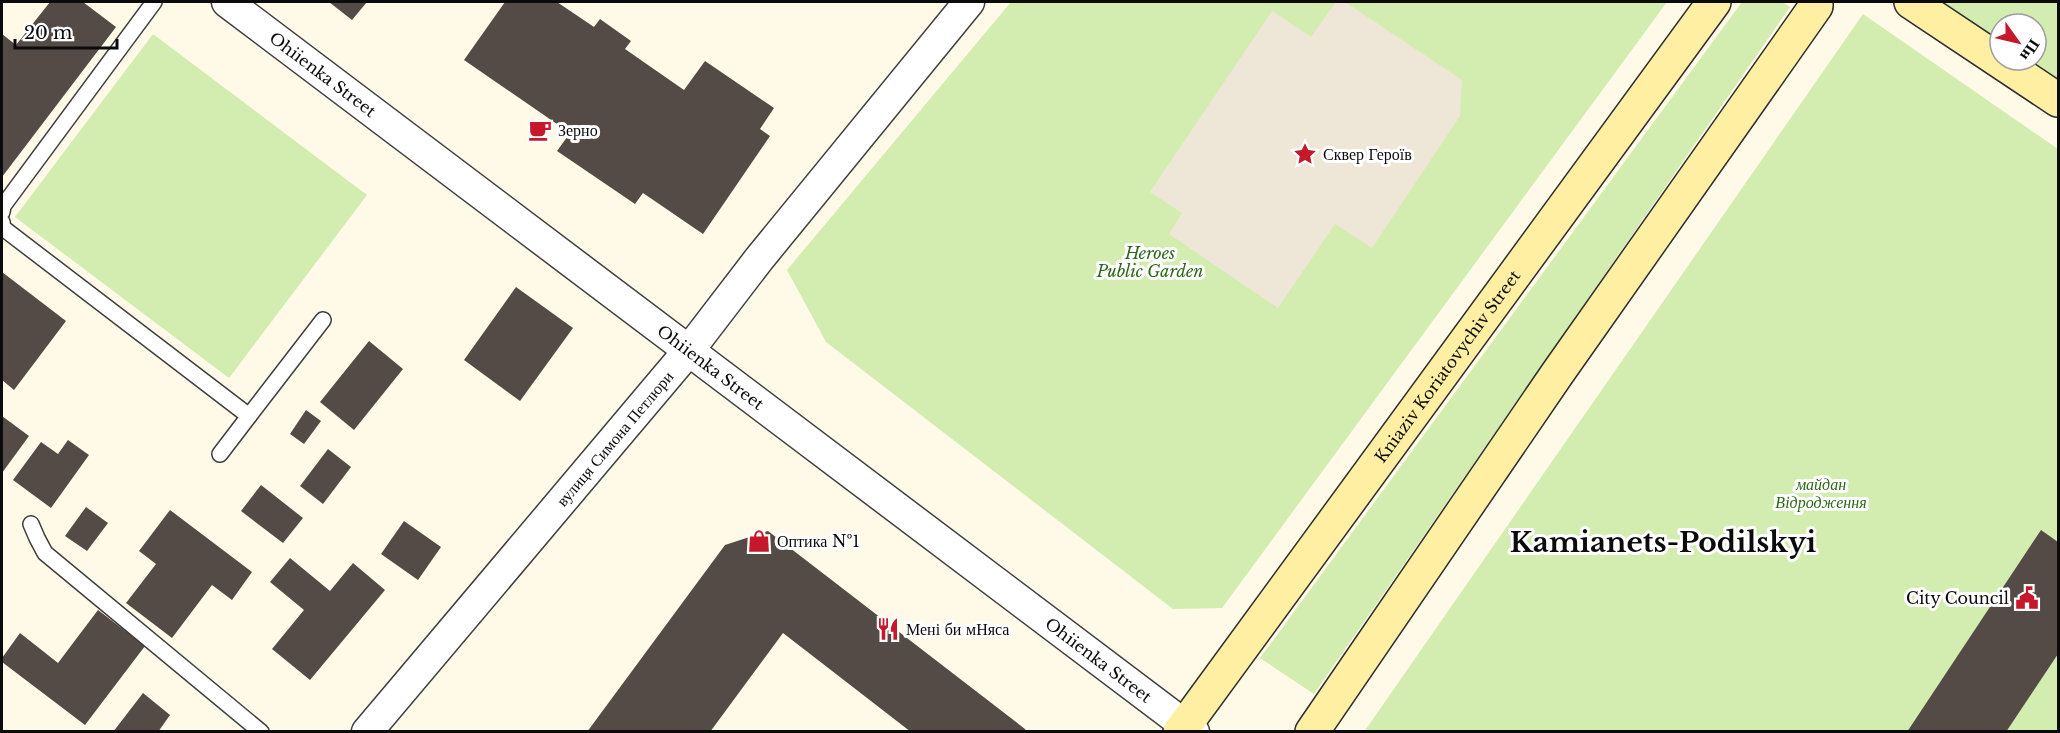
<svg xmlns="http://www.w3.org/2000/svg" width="2060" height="733" viewBox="0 0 2060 733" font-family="'Libre Baskerville',serif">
  <rect width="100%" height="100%" fill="#fff9e8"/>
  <g fill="#d3ecaf" fill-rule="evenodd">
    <path d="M1011,2H1667L1222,608L1173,609L826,342L787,270Z"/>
    <path d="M1742,2H1782L1790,7L1314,694L1260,658Z"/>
    <path d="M1911,2H2058V100ZM2000,24H2036V60H2000Z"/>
    <path d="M1863,14L2058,149V731L1364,732Z"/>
    <path d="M153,34L367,195L229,378L15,217Z"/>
  </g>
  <path fill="#eee7d8" d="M1336,2H1345L1462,80L1460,116L1372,248L1335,224L1278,308L1169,234L1182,213L1150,192L1272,11L1311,37Z"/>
  <g fill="#544b46">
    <path d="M50,2H83L116,27L2,177V34L16,45Z"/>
    <path d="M329,2H367L352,20Z"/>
    <path d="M505,2H557L594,27L600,19L631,41L625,49L684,90L705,61L774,108L760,129L770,136L703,234L643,193L635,204L557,151L570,133L464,60Z"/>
    <path d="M2,272L66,321L14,390L2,380Z"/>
    <path d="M516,287L573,328L520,401L464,360Z"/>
    <path d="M369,341L403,369L354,430L320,402Z"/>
    <path d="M306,410L321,421L304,444L290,434Z"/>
    <path d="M2,416L29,436L2,473Z"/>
    <path d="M68,440L89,455L51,508L13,480L41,442L58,454Z"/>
    <path d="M328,449L351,467L323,504L300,486Z"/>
    <path d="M261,485L303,518L283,543L241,511Z"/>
    <path d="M86,507L108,523L87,551L65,536Z"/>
    <path d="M170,510L252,572L232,600L212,585L172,638L126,603L156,564L139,551Z"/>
    <path d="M404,521L441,547L418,580L381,554Z"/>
    <path d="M2041,530L2058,542V654L2006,732H1907Z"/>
    <path d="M768,531L1025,729L1026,732H911L783,633L710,732H587L725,545Z"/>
    <path d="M290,558L330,591L353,563L385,590L310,680L272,649L304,610L270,582Z"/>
    <path d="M98,610L145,646L85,725L2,662V658L20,633L58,663Z"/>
    <path d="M143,693L170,715L158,732H113Z"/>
  </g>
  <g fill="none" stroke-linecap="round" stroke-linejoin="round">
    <g stroke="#3e3e3e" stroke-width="18">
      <g id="lane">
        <path d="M2,212L3,206L154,2"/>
        <path d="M2,222L3,228L249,416L220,454"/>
        <path d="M249,416L323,320"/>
        <path d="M31,524L37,538L45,553L261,732"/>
      </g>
    </g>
    <g stroke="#3e3e3e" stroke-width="33">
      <g id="street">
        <path id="s1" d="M227,2L1194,732"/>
        <path id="s2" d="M367,732L690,349L759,259L969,2"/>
      </g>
    </g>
    <g stroke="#2d2d2d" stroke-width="36">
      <g id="secondary">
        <path d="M1911,2L2058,100"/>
        <path id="s3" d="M1180,732L1714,2"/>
        <path d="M1312,732L1557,374L1816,6V2"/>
      </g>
    </g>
    <use href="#lane" stroke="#fff" stroke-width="15"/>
    <use href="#street" stroke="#fff" stroke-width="30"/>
    <use href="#secondary" stroke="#ffefa3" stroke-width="33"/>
  </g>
  <defs>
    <g id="cafe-bare" transform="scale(1.8)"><path d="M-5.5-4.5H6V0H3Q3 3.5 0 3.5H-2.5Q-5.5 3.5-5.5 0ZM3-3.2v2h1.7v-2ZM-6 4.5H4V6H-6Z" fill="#c5182b" stroke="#fff" stroke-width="2.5" paint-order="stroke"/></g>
    <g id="sight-bare" transform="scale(1.8)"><path d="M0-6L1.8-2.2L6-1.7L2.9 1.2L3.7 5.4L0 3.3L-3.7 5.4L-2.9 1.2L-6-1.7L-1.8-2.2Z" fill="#c5182b" stroke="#fff" stroke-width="2.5" paint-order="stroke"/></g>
    <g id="shop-bare" transform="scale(1.8)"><path d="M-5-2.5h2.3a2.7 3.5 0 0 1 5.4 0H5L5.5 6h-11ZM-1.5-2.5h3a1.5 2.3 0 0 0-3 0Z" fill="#c5182b" stroke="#fff" stroke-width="2.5" paint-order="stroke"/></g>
    <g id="civic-bare" transform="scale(1.8)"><path d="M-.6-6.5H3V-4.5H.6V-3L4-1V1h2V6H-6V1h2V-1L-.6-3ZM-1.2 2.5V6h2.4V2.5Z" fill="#c5182b" stroke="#fff" stroke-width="2.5" paint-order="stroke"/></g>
    <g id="restaurant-bare" transform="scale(1.8)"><path d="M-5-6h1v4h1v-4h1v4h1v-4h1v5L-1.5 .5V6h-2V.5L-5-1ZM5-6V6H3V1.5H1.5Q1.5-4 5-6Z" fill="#c5182b" stroke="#fff" stroke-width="2.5" paint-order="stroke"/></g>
  </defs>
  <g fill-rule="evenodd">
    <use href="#cafe-bare" x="540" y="130"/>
    <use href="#sight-bare" x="1305" y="154"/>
    <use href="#shop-bare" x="759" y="541"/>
    <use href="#civic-bare" x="2027" y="598"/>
    <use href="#restaurant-bare" x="888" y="629"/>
  </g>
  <g text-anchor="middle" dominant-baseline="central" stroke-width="6" stroke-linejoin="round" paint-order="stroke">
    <g font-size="16" fill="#0b0b0b" stroke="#fff">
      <text stroke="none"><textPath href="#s1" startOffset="120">Ohiienka Street</textPath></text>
      <text stroke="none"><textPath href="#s1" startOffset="606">Ohiienka Street</textPath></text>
      <text stroke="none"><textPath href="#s3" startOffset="453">Kniaziv Koriatovychiv Street</textPath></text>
      <text stroke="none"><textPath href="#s2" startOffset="384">вулиця Симона Петлюри</textPath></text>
      <text stroke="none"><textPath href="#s1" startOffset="1092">Ohiienka Street</textPath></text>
    </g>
    <g font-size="16" fill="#0b0b0b" stroke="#fff" text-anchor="start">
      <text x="558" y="130">Зерно</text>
      <text x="1323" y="154">Сквер Героїв</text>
      <text x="777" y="541">Оптика №1</text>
      <text x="2009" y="598" text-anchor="end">City Council</text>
      <text x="906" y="629">Мені би мНяса</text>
    </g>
    <g font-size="16" font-style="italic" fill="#2c6717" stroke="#fff">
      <text x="1150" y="253">Heroes<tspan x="1150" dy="18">Public Garden</tspan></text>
      <text x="1821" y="484">майдан<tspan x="1821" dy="18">Відродження</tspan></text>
    </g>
    <g font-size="28" font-weight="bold" fill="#0b0b0b" stroke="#fff">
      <text x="1663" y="542">Kamianets-Podilskyi</text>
    </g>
  </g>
  <rect width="2060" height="733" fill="none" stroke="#0b0b0b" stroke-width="6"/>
  <g transform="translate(2018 42) rotate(124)"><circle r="28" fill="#ffffff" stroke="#9d9d9d" stroke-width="1.5"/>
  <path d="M0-4.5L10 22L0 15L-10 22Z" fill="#c5182b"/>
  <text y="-9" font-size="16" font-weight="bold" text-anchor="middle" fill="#0b0b0b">Пн</text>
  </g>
  <path d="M15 39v9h102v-9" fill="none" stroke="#0b0b0b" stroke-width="3"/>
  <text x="24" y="39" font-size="18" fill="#0b0b0b" stroke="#ffffff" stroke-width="4.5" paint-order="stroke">20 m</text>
</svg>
